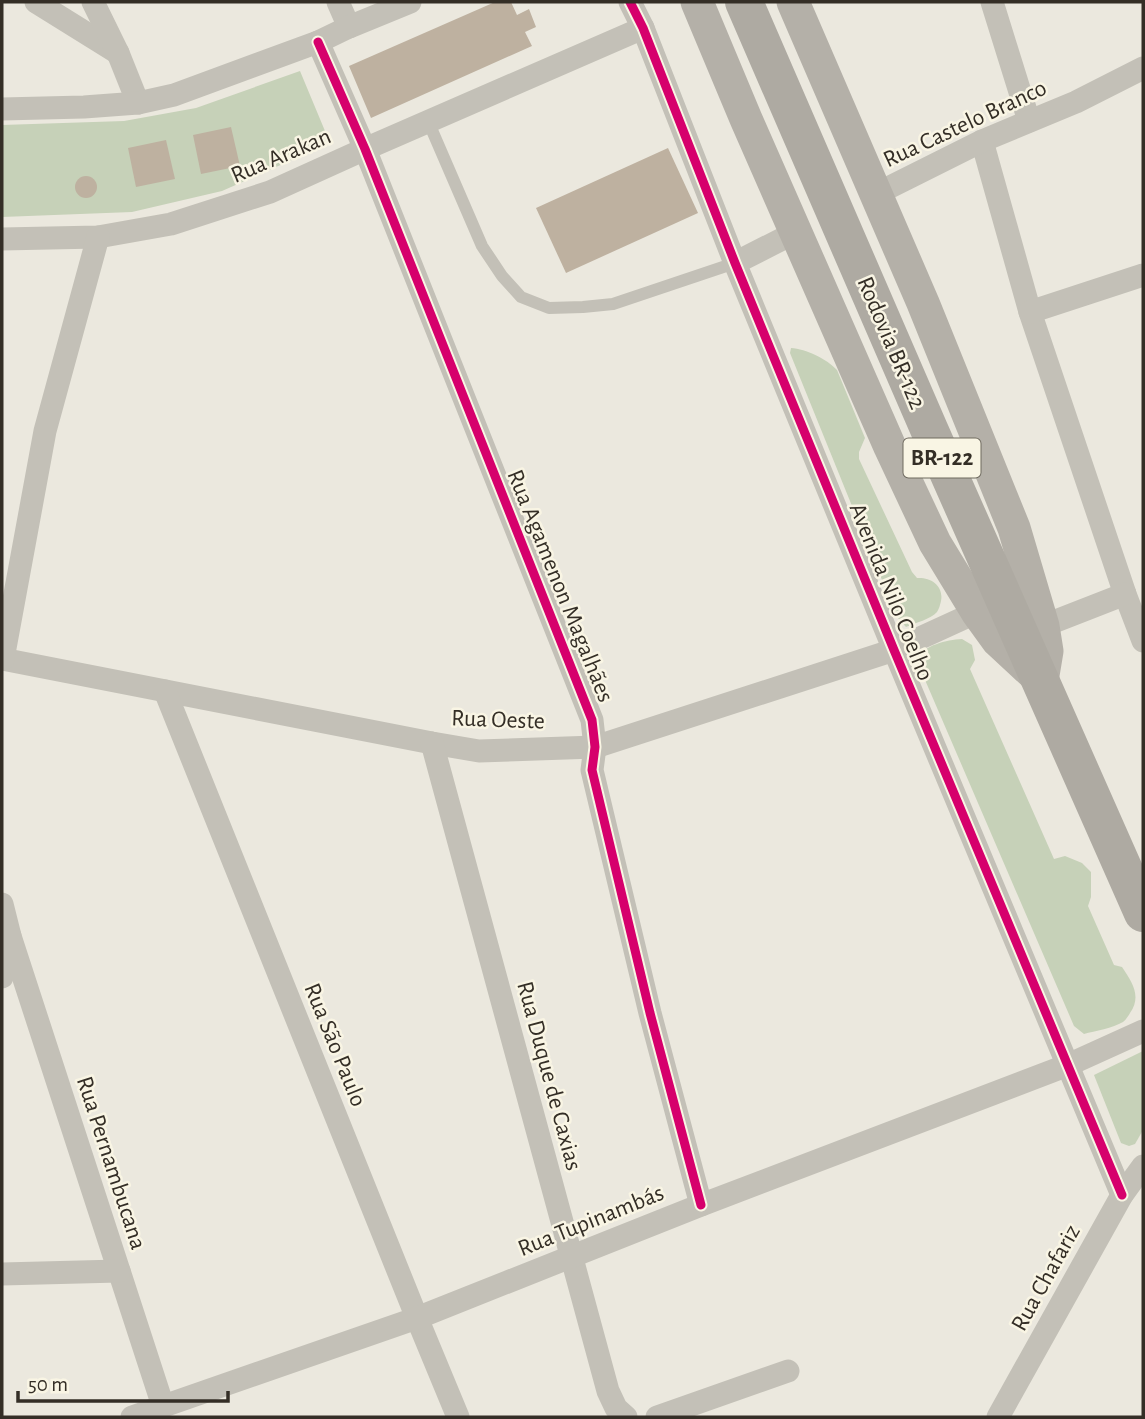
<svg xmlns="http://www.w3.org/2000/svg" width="1145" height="1419" viewBox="0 0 1145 1419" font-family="'Alegreya Sans',sans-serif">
  <rect width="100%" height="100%" fill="#ebe8de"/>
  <g fill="#c6d1b8">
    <path d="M300,71L330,143L222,191L132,212L2,217V125L124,121L196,108Z"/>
    <path d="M791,348C806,349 827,359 837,370L865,438L859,452V459L912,572L917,578C931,577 944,586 941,601C940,605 939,609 937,612C931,619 915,623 906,627L897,617L790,353Z"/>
    <path d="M962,639L972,645L975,660L970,669L1054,859L1065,856L1082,863L1091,872V897L1088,906L1114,965L1122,967C1132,982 1142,996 1130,1013C1129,1015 1125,1021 1123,1022C1113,1028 1095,1031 1084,1034L1074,1026L916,659C925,645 946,640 962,639Z"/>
    <path d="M1143,1051V1130L1135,1144L1129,1146L1121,1143L1094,1075Z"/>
  </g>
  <g fill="#beb1a0">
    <path d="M495,2H511L517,15L529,9L536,27L525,32L532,46L371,118L349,66Z"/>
    <path d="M231,127L240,166L201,174L193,135Z"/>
    <path d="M166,140L175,179L136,187L128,148Z"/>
    <path d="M668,148L698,213L566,273L536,208Z"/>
    <circle cx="86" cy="187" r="11"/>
  </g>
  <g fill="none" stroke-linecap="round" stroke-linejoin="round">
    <path stroke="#c3c0b7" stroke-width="12" d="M428,121L482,246L502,276L521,297L549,308L583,307L613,304L735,263"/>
    <g stroke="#c3c0b7" stroke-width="23">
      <path d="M36,2L118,53"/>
      <path d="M93,2L118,53L138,103"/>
      <path d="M338,2L349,27"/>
      <path d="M630,2L643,28L735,263L894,650L1122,1195"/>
      <path d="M992,2L1029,121"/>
      <path d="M318,42L365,149L592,720L595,747L592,770L650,1013L701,1205"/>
      <path d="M2,109L84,107L138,103L174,95L318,42L349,27L410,2"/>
      <path d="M982,141L1030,312L1125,594L1143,641"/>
      <path d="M876,194L982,141L1076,102L1143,68"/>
      <path d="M2,239L98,237L171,224L270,192L365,149L643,28"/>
      <path d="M735,263L796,232"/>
      <path d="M1030,312L1143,275"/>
      <path d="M1043,626L1125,594"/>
      <path d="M2,659L432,743L479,751L595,747L894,650L977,612"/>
      <path d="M3,659L45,431L98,237"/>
      <path d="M165,691L417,1318L458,1417"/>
      <path d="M432,743L608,1391L616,1408L626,1417"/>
      <path d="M2,904L10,936L2,977"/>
      <path d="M10,936L163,1406"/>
      <path d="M2,1274L119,1271"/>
      <path d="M132,1417L417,1318L701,1205L1068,1065L1143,1031"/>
      <path d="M657,1417L788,1371"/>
      <path d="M998,1417L1122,1195L1143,1166"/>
    </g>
    <g stroke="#b4b0a8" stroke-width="33">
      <path d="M697,2L746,119L890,447L935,543L977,612L998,641L1037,677"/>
      <path d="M793,2L923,303L1014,528L1043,626L1047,651L1042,681"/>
    </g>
    <path stroke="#aeaaa2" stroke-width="38" d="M744,2L929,429L1143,913"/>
    <g stroke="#f9f5e4" stroke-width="13">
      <g id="cycleway">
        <path d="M630,2L643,28L735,263L894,650L1122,1195"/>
        <path d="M318,42L365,149L592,720L595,747L592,770L650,1013L701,1205"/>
      </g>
    </g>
    <use href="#cycleway" stroke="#d6006c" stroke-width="9"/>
  </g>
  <g text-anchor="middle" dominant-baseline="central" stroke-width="5" stroke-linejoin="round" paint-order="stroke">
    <rect fill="#f9f5e4" stroke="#6f6a5f" stroke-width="2" x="903.5" y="438.5" width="77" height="39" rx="5"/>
    <g font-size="23" font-weight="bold" fill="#342e26">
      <text x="942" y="458">BR-122</text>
    </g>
    <g font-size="24" fill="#342e26" stroke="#f9f5e4">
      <text transform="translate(965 124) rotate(-25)">Rua Castelo Branco</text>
      <text transform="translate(281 156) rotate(-23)">Rua Arakan</text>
      <text transform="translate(891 343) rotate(67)">Rodovia BR-122</text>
      <text transform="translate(560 586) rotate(68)">Rua Agamenon Magalhães</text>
      <text transform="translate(891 592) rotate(68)">Avenida Nilo Coelho</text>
      <text transform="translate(498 720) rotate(2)">Rua Oeste</text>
      <text transform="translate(335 1045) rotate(68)">Rua São Paulo</text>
      <text transform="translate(549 1076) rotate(75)">Rua Duque de Caxias</text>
      <text transform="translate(111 1163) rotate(72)">Rua Pernambucana</text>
      <text transform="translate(591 1221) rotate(-22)">Rua Tupinambás</text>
      <text transform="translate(1046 1278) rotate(-61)">Rua Chafariz</text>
    </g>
  </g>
  <rect width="1145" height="1419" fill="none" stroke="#342e26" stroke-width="7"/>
  <path d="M18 1391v10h210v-10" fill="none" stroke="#342e26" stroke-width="3.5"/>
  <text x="28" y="1391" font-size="21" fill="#342e26" stroke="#f9f5e4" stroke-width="5" paint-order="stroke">50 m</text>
</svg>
